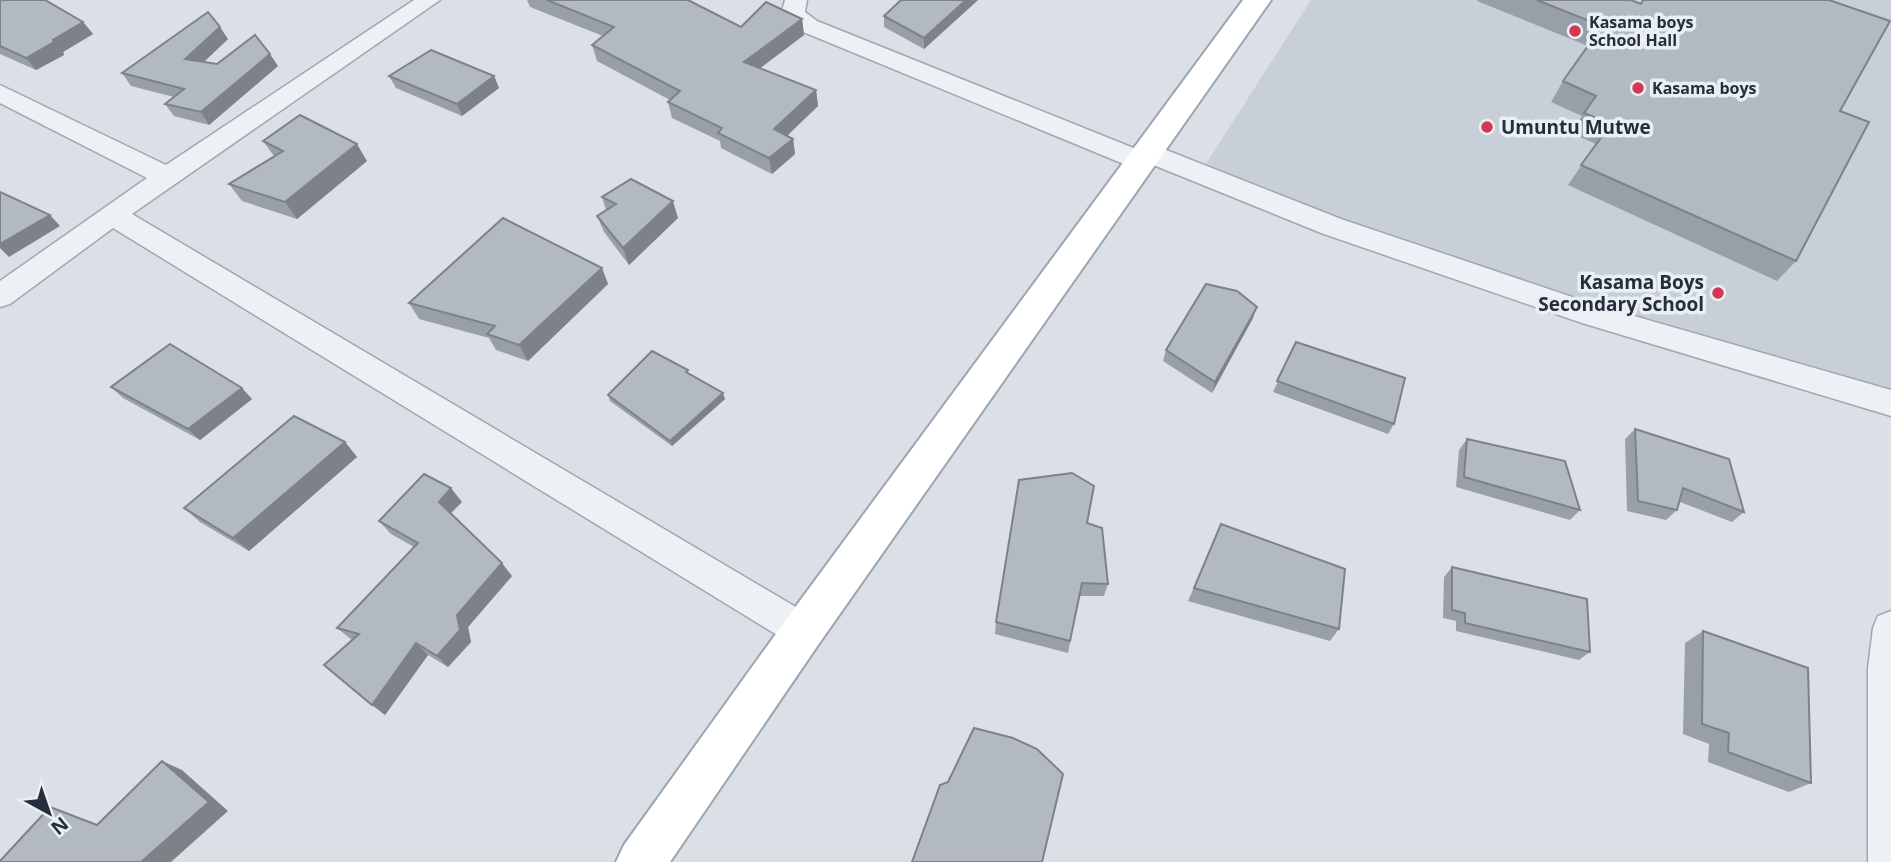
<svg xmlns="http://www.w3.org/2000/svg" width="1891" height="862" viewBox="0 0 1891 862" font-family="'Open Sans',sans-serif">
  <rect width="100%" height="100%" fill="#dbe0e6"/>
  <path fill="#c9cfd8" d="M1311,0H1891V412L1200,173Z"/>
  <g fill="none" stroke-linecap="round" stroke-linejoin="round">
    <g stroke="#a0a7b0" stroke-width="3">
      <g id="street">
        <path d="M414,0H440L132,214L816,619L821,631L816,643L803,648L790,643L113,228L10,304L0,307V281L147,178L0,103V85L166,165Z"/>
        <path d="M785,0H807L805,12L817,21L1136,149L1147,143L1156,146L1341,219L1596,305L1891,390V416L1582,323L1321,233L1151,164L1149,167L1140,170L1131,167L801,31L781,14Z"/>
        <path d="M1891,611V862H1868V668L1873,628L1878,616Z"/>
      </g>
    </g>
    <g stroke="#9aa5b2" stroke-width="4">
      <path id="primary" d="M1243,0H1271L818,645L670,862H616L624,845L788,617Z"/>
    </g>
    <use href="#street" fill="#edf0f4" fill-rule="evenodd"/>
    <use href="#primary" fill="#fff" fill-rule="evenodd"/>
  </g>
  <g fill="#999fa8">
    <path d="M527,0H688L741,27L802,19L804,35L760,68L816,90L818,106L787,136L793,139L795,154L772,174L721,148L720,141L672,118L668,102L670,100L597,61L592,45L603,36L530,7Z"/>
    <path d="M901,0H978L924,49L884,27V16Z"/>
    <path d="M1478,0H1631L1840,111L1796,261L1777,281L1568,185L1596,144L1571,133L1582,116L1551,102L1563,81L1588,46L1477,1Z"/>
    <path d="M0,1L83,22L93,34L63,52L64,55L36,70L0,54Z"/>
    <path d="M228,39L204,62L217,64L278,66L209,125L174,116L165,104L174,97L131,86L122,73Z"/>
    <path d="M389,76H494L499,88L462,116L396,88Z"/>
    <path d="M263,141L367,161L297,219L242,201L229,184L274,156Z"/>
    <path d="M602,197L678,218L629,265L604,232L597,216L606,210Z"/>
    <path d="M602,268L608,284L528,361L496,350L489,338L419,319L409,303Z"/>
    <path d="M1253,318L1212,393L1163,361L1166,350Z"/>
    <path d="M1296,342L1394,424L1388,434L1273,392Z"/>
    <path d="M689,373L725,399L672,446L610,401L608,395Z"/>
    <path d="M111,387L252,399L200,440L123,398Z"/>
    <path d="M1635,429L1744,512L1732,522L1680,502L1677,510L1666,520L1627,511L1625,439Z"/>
    <path d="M1467,439L1580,510L1570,520L1456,487L1459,450Z"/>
    <path d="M345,442L357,457L249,551L200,522L184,508Z"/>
    <path d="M462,502L451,513L512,576L468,627L471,642L448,667L428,655L385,715L352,640L337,628L414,547L391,534L379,521Z"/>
    <path d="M1087,523L1108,584L1104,596H1079L1068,653L995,634L996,622Z"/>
    <path d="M1221,524L1339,629L1330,641L1188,601Z"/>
    <path d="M1452,567L1590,652L1579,660L1456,631V621L1443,618L1444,577Z"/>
    <path d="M1703,631L1811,783L1789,792L1708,762L1709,744L1683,734L1685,643Z"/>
  </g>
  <g fill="#7d8288">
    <path d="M966,0H978L924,49V38Z"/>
    <path d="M802,19L804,35L747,78L744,62Z"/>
    <path d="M83,22L93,34L63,52L64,55L36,70L26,58Z"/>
    <path d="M220,27L228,39L194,71L185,59Z"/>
    <path d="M270,54L278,66L209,125L201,112Z"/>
    <path d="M494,76L499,88L462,116L457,104Z"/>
    <path d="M816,90L818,106L777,145L774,129Z"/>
    <path d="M793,139L795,154L772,174L769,158Z"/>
    <path d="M357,144L367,161L297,219L285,202Z"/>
    <path d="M673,201L678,218L629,265L623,248Z"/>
    <path d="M50,215L60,226L9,257L0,248V244Z"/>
    <path d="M602,268L608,284L528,361L519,345Z"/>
    <path d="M1257,307L1253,318L1212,393L1215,382Z"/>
    <path d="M242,388L252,399L200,440L188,429Z"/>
    <path d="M723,393L725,399L672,446L670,441Z"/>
    <path d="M345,442L357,457L249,551L233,538Z"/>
    <path d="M451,488L462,502L449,515L439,502Z"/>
    <path d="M502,563L512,576L468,627L471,642L448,667L437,656L457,615Z"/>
    <path d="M416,643L428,655L385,715L372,705Z"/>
    <path d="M162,761L182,770L228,811L171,862H141Z"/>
  </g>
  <g fill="#b2b9c3" stroke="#7d8288" stroke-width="2">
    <path d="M2,0H45L83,22L53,40L54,42L26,58L0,46V1Z"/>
    <path d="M547,0H688L741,27L766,2L802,19L744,62L816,90L774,129L793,139L769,158L718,133L722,128L668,102L680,91L592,45L614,27Z"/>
    <path d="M901,0H966L924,38L884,16Z"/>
    <path d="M1537,0H1631L1641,4L1643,0H1829L1890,21L1840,111L1869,122L1796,261L1581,165L1611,124L1584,113L1596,96L1563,81L1602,26Z"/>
    <path d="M208,12L220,27L185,59L217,64L255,35L270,54L201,112L165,104L184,89L122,73Z"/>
    <path d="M431,50L494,76L457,104L389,76Z"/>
    <path d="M300,115L357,144L285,202L229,184L283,151L263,141Z"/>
    <path d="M631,179L673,201L623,248L597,216L616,204L602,197Z"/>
    <path d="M0,192L50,215L0,244Z"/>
    <path d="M503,218L602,268L519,345L487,334L495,326L409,303Z"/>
    <path d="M1206,284L1237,291L1257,307L1215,382L1166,350Z"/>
    <path d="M1296,342L1405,378L1394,424L1277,381Z"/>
    <path d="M170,344L242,388L188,429L111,387Z"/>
    <path d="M652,351L688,370L686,372L723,393L670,441L608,395Z"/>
    <path d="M294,416L345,442L233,538L184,508Z"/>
    <path d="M1635,429L1729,459L1744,512L1683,488L1677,510L1638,501Z"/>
    <path d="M1467,439L1565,461L1580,510L1464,477Z"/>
    <path d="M1072,473L1094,486L1087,523L1102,528L1108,584L1082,583L1070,641L996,622L1019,480Z"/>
    <path d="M424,474L451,488L439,502L502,563L457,615L460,630L437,656L416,643L372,705L324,665L359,634L337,628L418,543L379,521Z"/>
    <path d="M1221,524L1345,569L1339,629L1194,588Z"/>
    <path d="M1452,567L1587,599L1590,652L1465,623V613L1452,610Z"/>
    <path d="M1703,631L1808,668L1811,783L1728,752L1729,733L1702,724Z"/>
    <path d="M974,728L1013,738L1037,749L1063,774L1042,862H912L940,785L948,782Z"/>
    <path d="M162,761L209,802L141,862H0V861L50,807L97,825Z"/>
  </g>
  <g fill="#d33857" stroke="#eaeff4" stroke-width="2.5">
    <circle cx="1575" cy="31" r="7"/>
    <circle cx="1638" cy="88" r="7"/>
    <circle cx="1487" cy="127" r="7"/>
    <circle cx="1718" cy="293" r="7"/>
  </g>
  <g text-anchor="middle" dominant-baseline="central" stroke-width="7" stroke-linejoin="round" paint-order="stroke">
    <g font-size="16" font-weight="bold" fill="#242e3c" stroke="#eaeff4" text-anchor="start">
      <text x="1589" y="22">Kasama boys<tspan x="1589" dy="18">School Hall</tspan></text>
      <text x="1652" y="88">Kasama boys</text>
    </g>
    <g font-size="19" font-weight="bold" fill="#242e3c" stroke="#eaeff4" text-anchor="start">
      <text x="1501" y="127">Umuntu Mutwe</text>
      <text x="1704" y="282" text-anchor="end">Kasama Boys<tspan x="1704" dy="22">Secondary School</tspan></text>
    </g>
  </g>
  <g transform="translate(49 813) rotate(140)" stroke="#eaeff4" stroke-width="5" paint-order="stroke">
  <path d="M0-5L12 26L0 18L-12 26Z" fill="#242e3c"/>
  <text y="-10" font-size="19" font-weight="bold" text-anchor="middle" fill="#242e3c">N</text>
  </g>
</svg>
